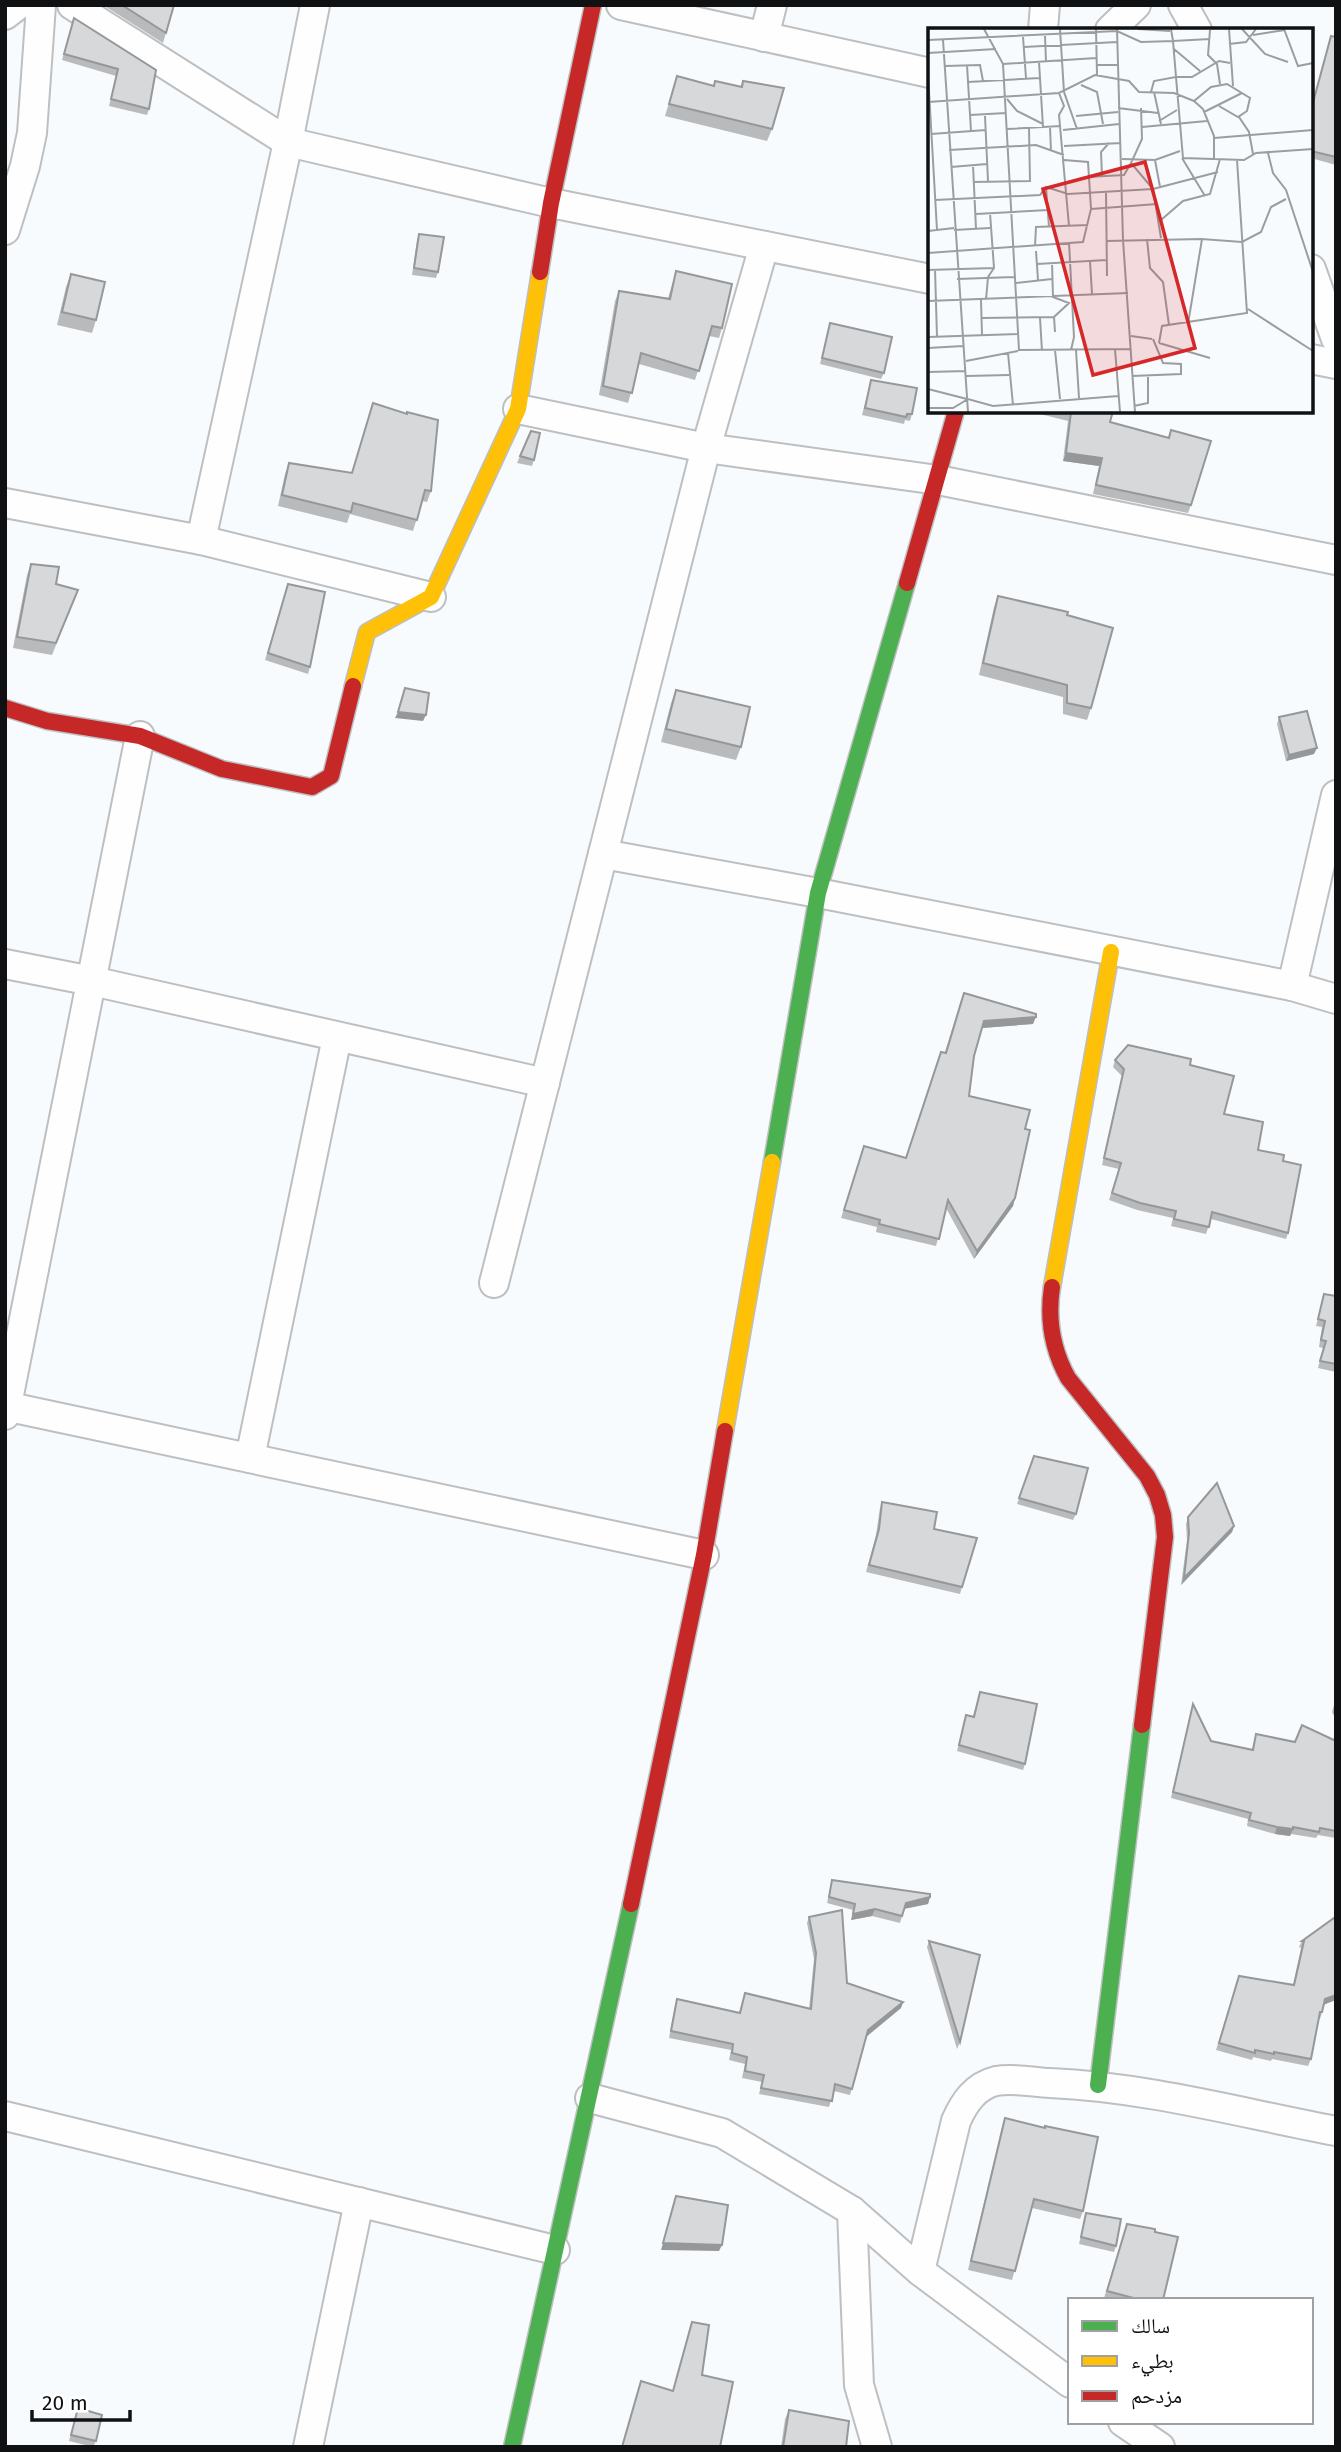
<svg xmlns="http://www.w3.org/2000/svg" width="1341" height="2452" viewBox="0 0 1341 2452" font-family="'Fira Sans','Noto Naskh Arabic',sans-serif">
  <rect width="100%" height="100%" fill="#f8fbfd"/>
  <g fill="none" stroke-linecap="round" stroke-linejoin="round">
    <g stroke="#bdbfc1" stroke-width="32">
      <g id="street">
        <path d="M72,5L288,142L551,203L930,279"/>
        <path d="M621,5L930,73"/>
        <path d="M1183,5L1197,30"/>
        <path d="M5,15L18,5"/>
        <path d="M1043,30L1045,5"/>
        <path d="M1110,30L1136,5"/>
        <path d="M764,37L772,5"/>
        <path d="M5,230L25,166L32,133L41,5"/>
        <path d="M1311,269L1336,339"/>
        <path d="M1311,359L1336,364"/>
        <path d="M518,409L706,448L938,480L1336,560"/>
        <path d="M5,503L201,540L431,597"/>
        <path d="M201,540L288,142L315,5"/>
        <path d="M603,854L818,893L1292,986L1336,999"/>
        <path d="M5,964L92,981L545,1083"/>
        <path d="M1292,986L1336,795"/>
        <path d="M494,1283L706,448L764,246"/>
        <path d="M5,1406L704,1555"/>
        <path d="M5,1415L140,736"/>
        <path d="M250,1458L337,1037"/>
        <path d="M590,2098L722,2133L852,2211L920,2271L1070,2383"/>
        <path d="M5,2116L555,2250"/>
        <path d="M852,2211L859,2385L877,2447"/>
        <path d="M920,2271L956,2121C964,2103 975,2086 996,2081C1014,2078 1032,2082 1050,2083C1146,2087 1241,2113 1336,2131"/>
        <path d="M1123,2422L1160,2447"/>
        <path d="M308,2447L359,2202"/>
      </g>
    </g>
    <g stroke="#bdbfc1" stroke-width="19">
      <g id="fast">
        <path d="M772,1162L818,893L907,583"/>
        <path d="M1098,2085L1142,1725"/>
        <path d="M512,2447L631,1904"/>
      </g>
    </g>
    <g stroke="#bdbfc1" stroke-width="19">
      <g id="slow">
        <path d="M353,686L367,632L431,597L518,409L540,272"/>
        <path d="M1052,1287L1111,952"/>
        <path d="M725,1431L772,1162"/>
      </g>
    </g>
    <g stroke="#bdbfc1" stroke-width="19">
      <g id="jam">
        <path d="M540,272L551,203L593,5"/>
        <path d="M907,583L956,411"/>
        <path d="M5,708L47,721L140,736L222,769L312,787L331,776L353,686"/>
        <path d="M1052,1287C1047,1320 1052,1349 1068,1378L1147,1476L1157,1495L1163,1515L1165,1537L1142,1725"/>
        <path d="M631,1904L704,1555L725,1431"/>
      </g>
    </g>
    <use href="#street" stroke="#fefeff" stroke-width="28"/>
    <use href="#fast" stroke="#4caf50" stroke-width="16"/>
    <use href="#slow" stroke="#ffc107" stroke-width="16"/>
    <use href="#jam" stroke="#c62828" stroke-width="16"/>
  </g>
  <g fill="#b8babb">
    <path d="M103,5H174L163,43Z"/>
    <path d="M74,18L156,70L149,109L147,115L109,106L116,76L62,60Z"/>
    <path d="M1331,36L1336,37V165L1311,158V108Z"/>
    <path d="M677,76L713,86L715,81L740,87L743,81L772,129L767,141L665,116Z"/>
    <path d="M419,234L438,272L436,278L412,275L417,240Z"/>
    <path d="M676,271L722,328L719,338L709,336L695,380L639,364L628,403L599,395L615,301L619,291L668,298Z"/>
    <path d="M71,274L96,320L92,333L57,325L66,287Z"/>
    <path d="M830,323L884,373L881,379L820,364Z"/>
    <path d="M871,380L912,414L910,421L905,420L904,424L862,415Z"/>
    <path d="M373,403L431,491L427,502L422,501L413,531L350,514L347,523L278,506L285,474L289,463L352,473Z"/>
    <path d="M1028,411H1113L1110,422L1168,437L1171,430L1191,505L1188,513L1093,494L1099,466L1063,461L1068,421Z"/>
    <path d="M520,456L534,460L532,466L517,463Z"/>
    <path d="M31,564L56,584L78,590L52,655L13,648L27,575Z"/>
    <path d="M286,590L310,667L308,674L265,660Z"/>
    <path d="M998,596L1091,708L1087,720L1063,714V697L979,675L994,607Z"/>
    <path d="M676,690L741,747L736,760L661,742L671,703Z"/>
    <path d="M1279,717L1314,754L1286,761L1277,724Z"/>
    <path d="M961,1000L1033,1024L982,1028L974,1056L969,1096L1025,1129L1015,1198L1013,1206L974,1259L946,1208L936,1246L876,1232L877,1227L841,1218L864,1146L906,1158L945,1052Z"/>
    <path d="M1115,1060L1190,1065L1224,1114L1258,1150L1283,1161L1288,1233L1286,1239L1211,1219L1206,1234L1171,1226L1173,1218L1137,1210L1109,1200L1119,1169L1102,1165L1122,1076L1113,1067Z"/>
    <path d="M1324,1294L1336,1296V1372L1318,1368L1323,1348L1319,1347L1322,1327L1316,1326Z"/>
    <path d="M1034,1456L1076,1514L1073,1520L1017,1504Z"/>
    <path d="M882,1502L934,1529L962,1587L960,1594L866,1572L876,1535L880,1508Z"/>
    <path d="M1188,1517L1234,1526L1232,1532L1181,1585L1187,1540L1186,1524Z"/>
    <path d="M980,1692L1025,1764L1023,1770L957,1751L966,1715L973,1716Z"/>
    <path d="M1193,1704L1211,1741L1252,1749L1256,1734L1295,1742L1336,1741V1838L1318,1835L1316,1838L1291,1834L1290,1836L1275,1834L1247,1826L1248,1819L1171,1798Z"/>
    <path d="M1336,1704V1720L1332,1712L1334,1705Z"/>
    <path d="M832,1880L930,1897L928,1904L904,1909L900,1923L872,1916L851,1920L853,1910L827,1903Z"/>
    <path d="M809,1917L847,1983L903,2002L901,2008L867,2036L850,2095L834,2091L829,2107L759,2094L762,2082L742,2078L745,2064L729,2060L731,2050L669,2038L675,2006L677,1999L739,2013L745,1993L809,2009L814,1959L807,1923Z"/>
    <path d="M1334,1918L1324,2005L1320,2019L1318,2018L1311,2059L1308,2066L1272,2059L1271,2061L1253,2057L1252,2060L1216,2050L1237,1982L1293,1985L1301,1948L1299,1947L1302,1941Z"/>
    <path d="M929,1941L960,2042L957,2049L927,1947Z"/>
    <path d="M1005,2118L1083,2211L1080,2219L1032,2208L1012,2280L968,2270L1002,2127Z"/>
    <path d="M1086,2213L1116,2246L1114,2252L1079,2244Z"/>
    <path d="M1125,2230L1155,2232L1163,2300H1112L1104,2298Z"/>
    <path d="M78,2408L96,2441L93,2447L69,2441Z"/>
    <path d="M789,2410L846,2447H781L785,2419Z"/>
  </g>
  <g fill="#969799">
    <path d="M1066,453L1102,458L1099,466L1063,461Z"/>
    <path d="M398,712L426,715L423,721L395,718Z"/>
    <path d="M1317,748L1314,754L1286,761L1289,755Z"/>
    <path d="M1036,1017L1033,1024L982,1028L984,1021Z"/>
    <path d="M1015,1198L1013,1206L974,1259L977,1251Z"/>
    <path d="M1234,1526L1232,1532L1181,1585L1184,1578Z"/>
    <path d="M1277,1827L1293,1829L1290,1836L1275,1834Z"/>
    <path d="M930,1897L928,1904L903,1909L906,1903Z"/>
    <path d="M875,1909L872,1916L851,1920L853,1914Z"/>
    <path d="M1336,1995V2000L1323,2005L1325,1999Z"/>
    <path d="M903,2002L901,2008L866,2037L868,2030Z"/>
    <path d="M663,2243L722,2245L719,2251L661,2250Z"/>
  </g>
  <g fill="#d6d8da" stroke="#969799" stroke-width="2">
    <path d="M122,5H174L166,33Z"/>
    <path d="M74,18L156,70L149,109L111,99L118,69L64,54Z"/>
    <path d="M1331,36L1336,37V157L1311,151V110Z"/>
    <path d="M677,76L714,86L715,81L742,87L743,81L784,88L772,129L669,104Z"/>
    <path d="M419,234L444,237L438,272L414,268Z"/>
    <path d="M676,271L732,284L722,328L712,326L699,371L641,353L632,393L603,386L619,291L670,299Z"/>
    <path d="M71,274L105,282L96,320L62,312Z"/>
    <path d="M830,323L892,337L884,373L822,358Z"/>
    <path d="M871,380L917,388L912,414H907L906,417L865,408Z"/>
    <path d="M373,403L407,414V412L438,420L431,491L425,490L417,520L353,503L351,512L282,495L289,463L352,473Z"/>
    <path d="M1067,411H1113L1110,422L1169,438L1171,430L1211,441L1191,505L1096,485L1102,458L1066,453L1071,412Z"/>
    <path d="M531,431L540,433L534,460L520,456Z"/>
    <path d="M31,564L59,567L56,584L78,590L56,643L17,637Z"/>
    <path d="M288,584L325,592L310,667L268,653Z"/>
    <path d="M998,596L1068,612L1067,615L1113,628L1091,708L1067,703V685L983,663Z"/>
    <path d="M405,688L429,693L426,715L398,712Z"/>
    <path d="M676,690L750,707L741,747L666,729Z"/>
    <path d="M1307,711L1317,748L1289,755L1279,717Z"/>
    <path d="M964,993L1036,1014V1017L984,1021L974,1056L969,1096L1030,1110L1025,1129L1030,1130L1015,1198L977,1251L948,1200L939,1239L879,1224L880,1220L844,1210L864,1146L906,1158L941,1052L946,1053Z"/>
    <path d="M1128,1045L1191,1059L1190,1065L1234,1076L1224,1114L1263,1122L1258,1150L1284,1155L1283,1161L1301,1165L1288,1233L1212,1212L1209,1227L1174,1219L1176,1211L1140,1203L1112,1193L1121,1163L1104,1158L1124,1069L1115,1060Z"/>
    <path d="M1324,1294L1336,1296V1364L1320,1361L1326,1341L1321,1340L1325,1321L1318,1319Z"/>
    <path d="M1034,1456L1088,1468L1076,1514L1019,1498Z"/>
    <path d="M1217,1483L1234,1526L1184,1578L1189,1533L1188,1517Z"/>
    <path d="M882,1502L937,1512L934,1529L977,1538L962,1587L869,1565L879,1529Z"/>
    <path d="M980,1692L1037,1704L1025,1764L959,1745L966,1715L974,1717Z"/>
    <path d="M1193,1704L1211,1741L1253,1750L1256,1734L1295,1742L1302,1725L1336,1741V1831L1320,1828L1319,1832L1293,1827V1829L1277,1827L1249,1820L1251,1813L1173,1792Z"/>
    <path d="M832,1880L930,1894V1897L906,1903L902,1916L875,1909L853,1914L855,1904L829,1897Z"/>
    <path d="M842,1910L847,1983L903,2002L868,2030L852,2089L835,2084L832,2101L761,2088L764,2075L745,2071L747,2057L732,2053L733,2044L671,2031L677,1999L740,2013L745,1993L811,2009L816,1953L809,1917Z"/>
    <path d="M1334,1918L1336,1921V1995L1325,1999L1322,2012H1320L1311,2059L1274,2052V2054L1255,2050V2053L1219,2043L1239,1976L1294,1985L1304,1941H1302Z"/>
    <path d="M929,1941L980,1955L960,2042Z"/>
    <path d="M1005,2118L1045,2128V2126L1098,2137L1083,2211L1034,2199L1015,2271L971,2261Z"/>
    <path d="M676,2196L728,2205L722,2245L663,2243Z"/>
    <path d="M1086,2213L1121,2219L1116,2246L1081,2237Z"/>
    <path d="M1127,2224L1155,2229V2232L1178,2237L1163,2300H1141L1107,2291Z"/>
    <path d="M692,2322L709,2325L702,2375L733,2382L720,2447H622L641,2381L673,2391Z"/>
    <path d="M78,2408L102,2415L96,2441L71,2435Z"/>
    <path d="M789,2410L849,2421L846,2447H783Z"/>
  </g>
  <g transform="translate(928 28)">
    <rect width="385" height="385" fill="#f8fbfd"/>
    <path fill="none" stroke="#9b9d9f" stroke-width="2" d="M56,1L75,36L91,322L203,321M132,1L136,64L149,101M168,1L169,47M189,1L195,212L207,384M210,1L242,3M243,1L245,13L282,11M301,1L305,58M314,1L337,26L360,34M356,1L370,38L385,35M282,2L280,27L289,36L292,56M325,7L357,2M117,8L118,34M95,9L98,50M0,12L189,3L213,14L245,13L248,49L226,53L223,64M15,12L40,384M301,16L318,14L328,1M96,19L189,14M246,21L272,43M0,25L68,21M111,34L115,99M302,35L291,33L264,49H248L255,130L316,132L328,125L385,121M75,36L168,30M39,37L43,103M168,37H190M17,38L52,37L55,53M0,46L9,202M40,54L112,50M153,57L169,64L175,96M226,64L233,96M131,65L136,78L131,87L141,198M79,71L89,83L115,96M266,73L275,81L286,108V131M0,74L131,65L167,47L201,53L211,64L246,65L266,73L283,59L299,56L322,70L319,83L310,89L291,78M190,80L230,85M213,80L214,111L203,135L225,161L233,210M276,84L314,65M42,87L78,85M57,88L60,153M148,88L190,84M311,89L321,104L325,126M231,93L249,82M122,99L123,123M214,99L279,93M79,101L133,98M135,102L191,96M3,106L58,102M286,110L385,102M136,118L193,115M21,122L108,117L136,127M340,125L345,145L358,162L385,244M254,130L277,168M194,131L227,132L252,123M227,132L232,159M45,137L48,201M23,139L59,136M174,148L173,124L181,115M160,149L196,147L203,135M45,154L102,153L101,100M118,159L121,199M178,164L179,248M7,172L112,167L118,159L140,166L225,161L290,144M163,181L229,176M48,186L120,182M233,192L255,173L282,166L292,131M26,202L62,200M0,203L26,200M219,211L222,240L235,254L241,297M178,213L274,211M141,214L146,309L143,322M107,218L108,199L160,197M108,223L110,252M0,225L155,214L163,181L160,134L136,132M162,233L164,266M124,235L125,269L141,275L126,289L127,304M109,236L178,232M7,241L9,309M0,242L66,240M29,251L86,249M87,255L124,251M53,272L54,307M58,272L60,249L66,240L62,185M0,273L200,265M320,281L385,323M54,290L126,289M112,290L114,323M260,296L274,211L314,214L333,204L343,179L358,171M203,308L224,311M0,309L90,306M231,315L234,298L319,285L309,132M231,315L282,330M0,320L35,318M187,321L192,384M127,322L132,371M148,322L151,370M80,325L85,377M38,333L90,323M0,344L38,343M38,348L81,347M204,348L253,346V336L235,335L225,311M0,361L39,371M206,378L220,375V347M0,380H25L40,371L65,378L190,368"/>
    <path fill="#d62828" fill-opacity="0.15" stroke="#d62828" stroke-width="3.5" d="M217,134L267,320L165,347L115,161Z"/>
    <rect width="385" height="385" fill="none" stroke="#0f1113" stroke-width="3.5"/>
  </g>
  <rect width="1341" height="2452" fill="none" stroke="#0f1113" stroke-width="14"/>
  <rect x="1068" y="2298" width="245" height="126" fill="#ffffff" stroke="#9fa0a1" stroke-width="2"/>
  <rect x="1082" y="2321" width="35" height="10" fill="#4caf50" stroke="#9fa0a1" stroke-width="2"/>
  <text x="1131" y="2333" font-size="21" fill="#0f1113">سالك</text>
  <rect x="1082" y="2356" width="35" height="10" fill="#ffc107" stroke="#9fa0a1" stroke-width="2"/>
  <text x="1131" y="2368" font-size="21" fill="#0f1113">بطيء</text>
  <rect x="1082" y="2391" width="35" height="10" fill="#c62828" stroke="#9fa0a1" stroke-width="2"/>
  <text x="1131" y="2403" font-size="21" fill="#0f1113">مزدحم</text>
  <path d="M32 2410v10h98v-10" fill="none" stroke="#0f1113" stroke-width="3.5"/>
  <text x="42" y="2410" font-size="21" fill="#0f1113" stroke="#ffffff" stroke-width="5" paint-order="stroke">20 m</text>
</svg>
